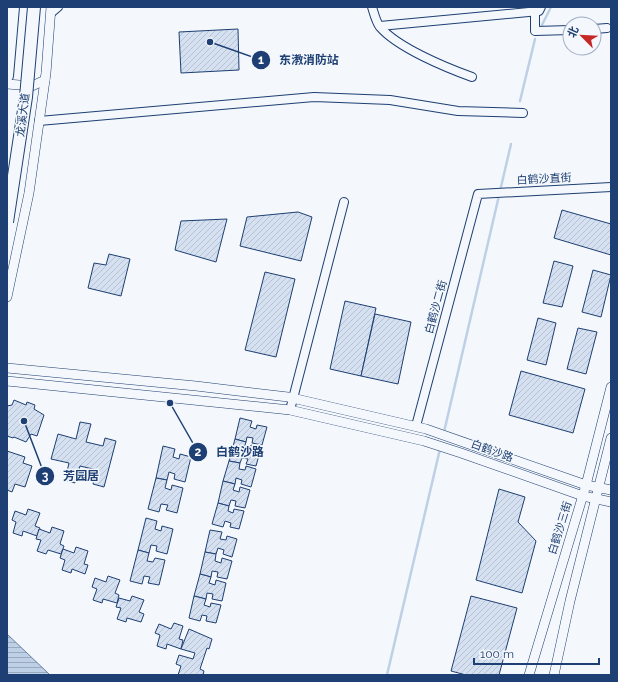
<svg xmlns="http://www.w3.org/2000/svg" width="618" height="682" viewBox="0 0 618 682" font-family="Raleway,'Noto Sans SC',sans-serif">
  <defs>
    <pattern id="water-rules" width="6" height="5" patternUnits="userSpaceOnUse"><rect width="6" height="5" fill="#bed0e5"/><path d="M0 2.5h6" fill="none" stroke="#9aaabe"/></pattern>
    <pattern id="building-hatch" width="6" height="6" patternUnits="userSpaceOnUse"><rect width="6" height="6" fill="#d5e0f0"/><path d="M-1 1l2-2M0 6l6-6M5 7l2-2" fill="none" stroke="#b6c1d1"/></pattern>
  </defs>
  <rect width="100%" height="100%" fill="#f4f7fb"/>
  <path fill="url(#water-rules)" stroke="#687fa3" d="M7,634L48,673L50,675H7Z"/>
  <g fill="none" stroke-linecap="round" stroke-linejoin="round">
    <g stroke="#bed0e5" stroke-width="2.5">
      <path d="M542,25L551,7"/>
      <path d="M520,101L535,39"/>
      <path d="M444,432L511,144"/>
      <path d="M387,675L440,449"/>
    </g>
  </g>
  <g fill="url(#building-hatch)" stroke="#1d3f73">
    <path d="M238,29L239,70L181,73L179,32Z"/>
    <path d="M562,210L611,224V255L554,238Z"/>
    <path d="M298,212L312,217L301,261L240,246L247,217Z"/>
    <path d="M227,219L216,262L175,250L181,221Z"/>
    <path d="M109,254L130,259L121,296L88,288L94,263L106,265Z"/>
    <path d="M554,261L573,266L562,307L543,303Z"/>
    <path d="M593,270L611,275L601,317L582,312Z"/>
    <path d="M265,272L295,279L276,357L245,350Z"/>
    <path d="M345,301L376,308L361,376L330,369Z"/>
    <path d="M375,314L411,322L398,384L361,376Z"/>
    <path d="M538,318L556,323L546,365L527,360Z"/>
    <path d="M578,328L597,332L586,374L567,369Z"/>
    <path d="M521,371L585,389L573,433L509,415Z"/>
    <path d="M14,400L26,405L27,402L35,405L34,409L44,415L37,436L31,434L26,442L14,437L13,438L7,436V406L12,405Z"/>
    <path d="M240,418L252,421L250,427L256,429L257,425L267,427L262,445L252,443L253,438L247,437L246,442L235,439Z"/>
    <path d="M80,422L91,424L86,442L103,446L105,438L116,441L104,487L93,484L97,470L80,466L75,483L65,480L69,463L51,459L58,434L76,439Z"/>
    <path d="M235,439L246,442L244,448L250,450L251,445L261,448L256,466L246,464L248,459L242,458L240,463L229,461Z"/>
    <path d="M163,446L175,449L173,457L179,459L180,454L191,457L185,482L174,479L175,474L169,472L167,480L156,478Z"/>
    <path d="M7,451L25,457L23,463L32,466L25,487L15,484L12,492L7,490Z"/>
    <path d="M229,461L240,463L239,469L245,470L246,466L256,469L251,487L241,484L242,480L236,478L235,484L223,481Z"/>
    <path d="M156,478L167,480L165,488L171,490L172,485L183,488L177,513L166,510L168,505L161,504L159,512L148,509Z"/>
    <path d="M223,481L235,484L233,490L239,492L240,487L250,490L245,508L235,506L236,501L231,500L229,506L218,503Z"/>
    <path d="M499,489L525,497L518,522L536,541L522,593L476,580Z"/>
    <path d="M218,503L229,506L228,511L233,513L234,509L244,511L239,529L230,527L231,523L225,521L223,527L212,524Z"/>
    <path d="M28,509L40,513L35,526L40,528L37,536L23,531L22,536L13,533L16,522L12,520L15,511L26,515Z"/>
    <path d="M146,518L157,521L155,529L161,531L162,526L173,529L167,554L156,551L157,546L151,545L149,553L138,550Z"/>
    <path d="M52,527L64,531L60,544L64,546L61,554L48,550L46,554L37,551L41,540L36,539L39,529L50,533Z"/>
    <path d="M210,530L222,532L220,539L226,540L227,536L237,539L232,557L223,554L224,550L218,548L216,554L205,552Z"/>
    <path d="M76,547L88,551L84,564L88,565L85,574L72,569L71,573L62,570L65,560L60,558L63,549L74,553Z"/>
    <path d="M138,550L149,553L147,561L153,562L155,558L165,560L159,585L148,583L150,577L144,576L142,584L130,581Z"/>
    <path d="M205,552L216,554L215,561L221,563L222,558L232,561L227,579L217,577L218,572L212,571L211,577L200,574Z"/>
    <path d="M200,574L211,577L209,583L215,585L216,580L226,583L222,601L212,599L213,594L207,593L206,599L194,596Z"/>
    <path d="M108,576L120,580L115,593L119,595L117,603L103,599L102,603L93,600L97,589L92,587L95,578L106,582Z"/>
    <path d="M132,596L144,600L139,612L144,614L141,622L127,618L126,622L117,619L121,608L116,607L119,598L130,601Z"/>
    <path d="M194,596L206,599L204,605L210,607L211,603L221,605L216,623L206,621L207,616L202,615L200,621L189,618Z"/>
    <path d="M471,596L517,608L499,675H466L451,671Z"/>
    <path d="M174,623L183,626L179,639L183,640L181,649L167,644L166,649L157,646L160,635L155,633L159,624L171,629Z"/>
    <path d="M189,629L212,639L209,649L207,648L200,669L204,671L203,675H178L181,666L176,664L179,655L193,659L195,653L181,649Z"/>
  </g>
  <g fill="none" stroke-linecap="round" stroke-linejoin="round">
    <g stroke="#1d3f73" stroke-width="10">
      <g id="minor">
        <path d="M372,7C374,13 376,22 380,27C398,48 447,68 472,77"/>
        <path d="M535,11V31L570,30"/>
        <path d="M51,13L58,7"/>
        <path d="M380,26L539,11L541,7"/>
        <path d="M594,29L607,28"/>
        <path d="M39,121L314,97L390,100L458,111L523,113"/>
        <path d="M290,410L344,202"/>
        <path d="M416,426L478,194L611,187"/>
      </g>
    </g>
    <g stroke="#1d3f73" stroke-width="10">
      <g id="tertiary">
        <path d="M7,84L32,86L45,80"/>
        <path d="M7,297L29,193L46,73L51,7"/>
        <path d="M7,368L196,386L288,397L426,429L586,485L611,490"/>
        <path d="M7,381L290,410L424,441L461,453L583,496L611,502"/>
        <path d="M529,675L586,485L611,387"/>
        <path d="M554,675L570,601L611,438"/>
      </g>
    </g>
    <g stroke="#1d3f73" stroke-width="14">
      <path id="primary" d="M7,76L13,7"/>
    </g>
    <use href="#minor" stroke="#f4f7fb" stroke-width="8"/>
    <use href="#tertiary" stroke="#f4f7fb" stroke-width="9"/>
    <use href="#primary" stroke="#f4f7fb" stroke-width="12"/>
    <g stroke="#1d3f73" stroke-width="14" stroke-linecap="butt">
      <path id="primary-bridge" d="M7,222L26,97L34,7"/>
    </g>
    <use href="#primary-bridge" stroke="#f4f7fb" stroke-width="12"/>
  </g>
  <g text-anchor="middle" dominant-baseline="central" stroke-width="3" stroke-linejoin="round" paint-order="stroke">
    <g font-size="11" fill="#1d3f73" stroke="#f4f7fb">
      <text transform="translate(23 115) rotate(-83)">龙溪大道</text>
      <text transform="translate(544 179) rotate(-3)">白鹤沙直街</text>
      <text transform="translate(436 307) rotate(-75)">白鹤沙二街</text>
      <text transform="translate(492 451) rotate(20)">白鹤沙路</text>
      <text transform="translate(560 528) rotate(-73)">白鹤沙三街</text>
    </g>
  </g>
  <path fill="none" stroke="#1d3f73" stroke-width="1.5" d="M210 42L261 60M170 403L198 452M24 421L45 476"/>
  <g fill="#1d3f73" stroke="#f4f7fb" stroke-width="1.5">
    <circle cx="210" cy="42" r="4"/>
    <circle cx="170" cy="403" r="4"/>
    <circle cx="24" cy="421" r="4"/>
    <circle cx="261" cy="60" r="10"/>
    <circle cx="198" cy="452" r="10"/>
    <circle cx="45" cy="476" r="10"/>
  </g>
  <g font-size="12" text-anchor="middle" font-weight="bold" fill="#fff">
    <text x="261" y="64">1</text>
    <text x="198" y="456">2</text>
    <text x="45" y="480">3</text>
  </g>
  <g font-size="12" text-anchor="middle" font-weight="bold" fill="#1d3f73" stroke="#f4f7fb" stroke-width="3" stroke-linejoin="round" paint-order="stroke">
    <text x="309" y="64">东漖消防站</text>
    <text x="240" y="456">白鹤沙路</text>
    <text x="81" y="480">芳园居</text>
  </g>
  <rect width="618" height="682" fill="none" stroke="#1d3f73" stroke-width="16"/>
  <g transform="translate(582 36) rotate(294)"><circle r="19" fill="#f4f7fb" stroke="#9eadc5"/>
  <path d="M0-3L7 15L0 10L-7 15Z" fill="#c62828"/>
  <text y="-6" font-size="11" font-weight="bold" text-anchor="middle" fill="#1d3f73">北</text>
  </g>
  <path d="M474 658v6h125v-6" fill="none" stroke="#1d3f73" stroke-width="2"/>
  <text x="480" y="658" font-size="12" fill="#1d3f73" stroke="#f4f7fb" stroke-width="3" paint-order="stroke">100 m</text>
</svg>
